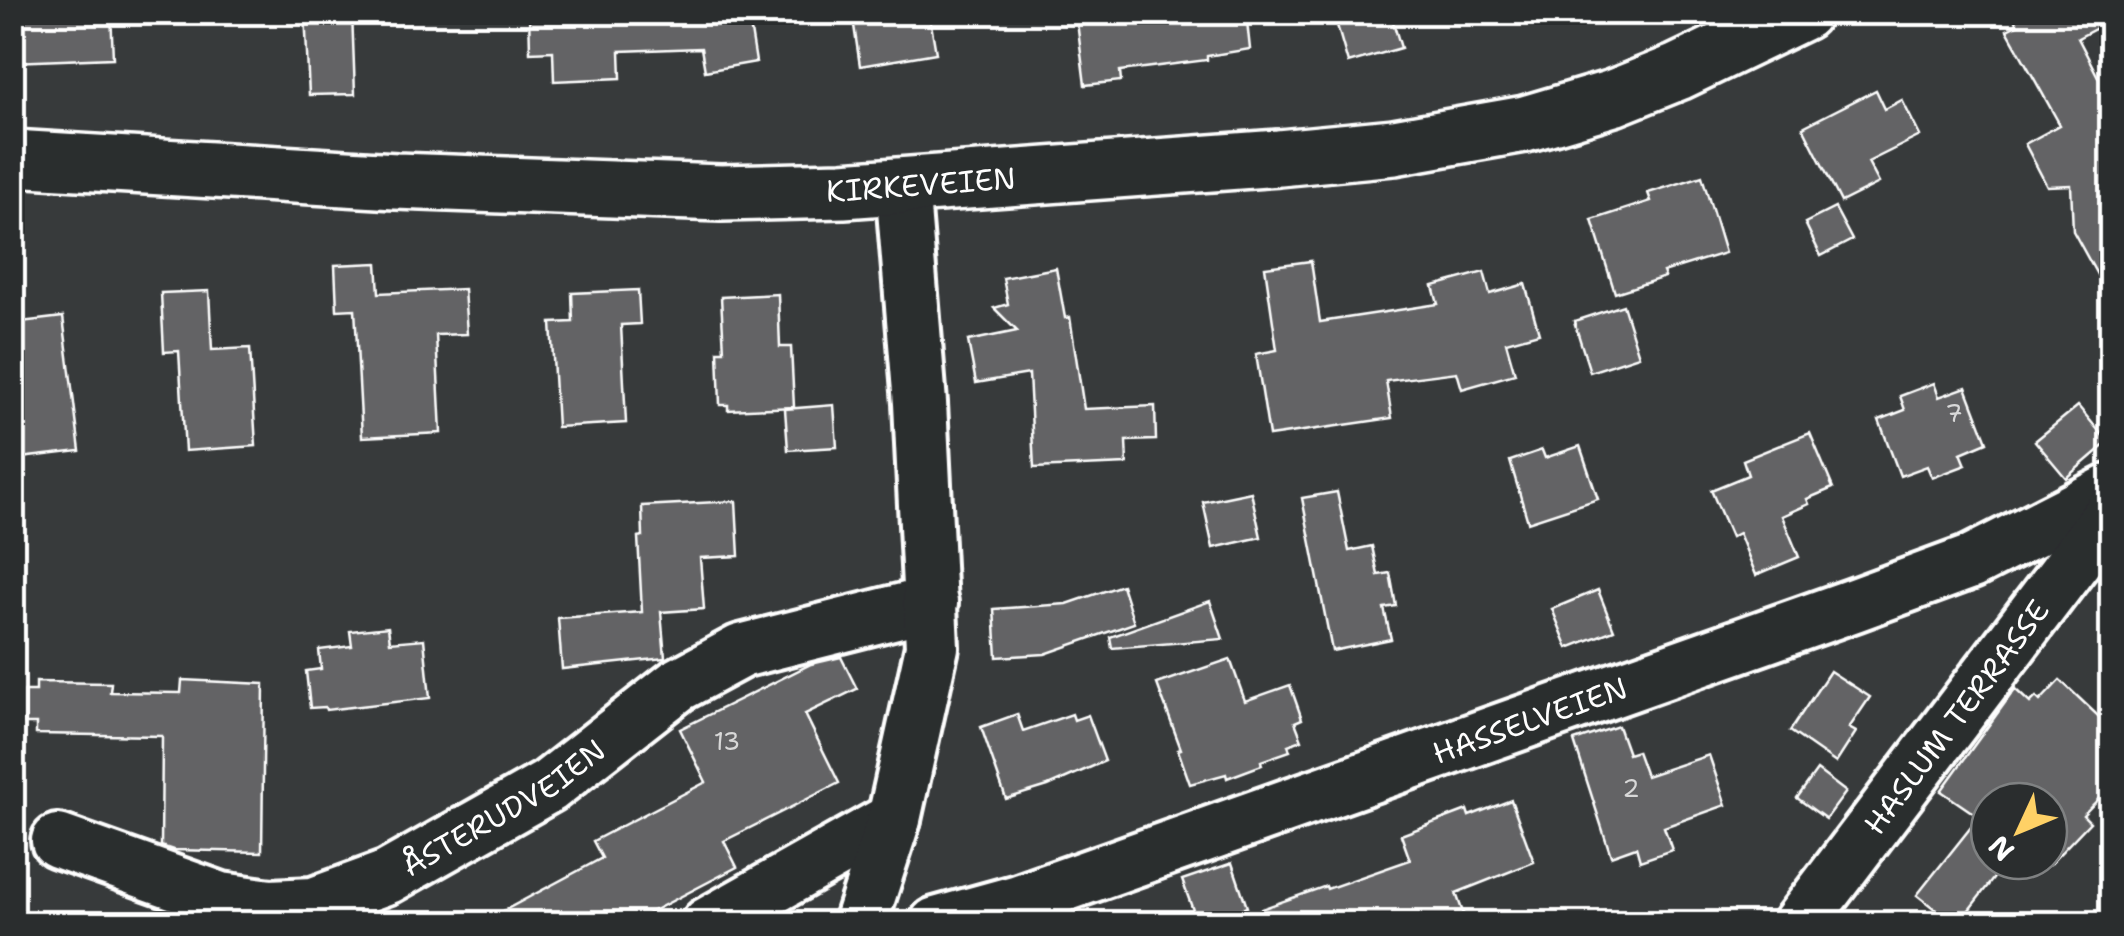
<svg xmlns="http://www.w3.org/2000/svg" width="2124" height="936" viewBox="0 0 2124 936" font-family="'Shantell Sans',sans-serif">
  <rect width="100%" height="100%" fill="#373a3b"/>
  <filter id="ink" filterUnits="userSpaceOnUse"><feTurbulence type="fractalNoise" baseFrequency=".01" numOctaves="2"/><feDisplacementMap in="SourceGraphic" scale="20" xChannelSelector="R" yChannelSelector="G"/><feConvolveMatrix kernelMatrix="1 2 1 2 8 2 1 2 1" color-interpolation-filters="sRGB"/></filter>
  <g filter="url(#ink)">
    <g fill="#636465" stroke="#fff" stroke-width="2.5">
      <path d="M12,12H111L113,58L12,62Z"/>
      <path d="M305,12H352L355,94L309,95Z"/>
      <path d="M529,12H748L756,62L705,71L701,48L620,51L621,78L554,81L553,51L530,52Z"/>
      <path d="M852,12H929L936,53L860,66Z"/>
      <path d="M1155,12H1246L1250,49L1207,56V60L1120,71L1121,81L1085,85L1077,22Z"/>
      <path d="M1356,12H1390L1401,48L1348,63L1337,25L1358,19Z"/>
      <path d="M2011,12H2112V20L2078,38L2112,104V302L2073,231L2071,185L2047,186L2025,144L2060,125L2007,30L2017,25Z"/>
      <path d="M1876,90L1885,109L1902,100L1920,136L1868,162L1879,183L1841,202L1803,127Z"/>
      <path d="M1702,176L1725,253L1663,272L1665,277L1615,293L1592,220L1651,201L1648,193Z"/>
      <path d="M1835,208L1852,240L1821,256L1805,223Z"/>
      <path d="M1311,261L1320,322L1438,304L1433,286L1484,272L1490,294L1525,284L1539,333L1506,342L1515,374L1462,389L1457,372L1386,381L1392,418L1269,436L1256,354L1277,350L1265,267Z"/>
      <path d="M377,263L379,293L464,289L467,334L436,335L441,433L362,437L355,309L337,310L335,265Z"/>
      <path d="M1056,268L1065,318L1070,317L1084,409L1155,406L1156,440L1126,441L1127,464L1034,468L1029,374L976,383L968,341L1017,331L994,308L1008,304L1003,278Z"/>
      <path d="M638,290L640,324L621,325L626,423L557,427L551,323L573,322L572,293Z"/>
      <path d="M209,291L212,350L250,348L256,446L185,451L179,351L164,352L161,293Z"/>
      <path d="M778,294L780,347H791L794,407L728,410V405H720L718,351H724L721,297Z"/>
      <path d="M1623,305L1639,356L1590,372L1574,321Z"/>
      <path d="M63,317L80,451L20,458L16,423H12V323Z"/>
      <path d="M1934,383L1939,397L1966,387L1987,442L1961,453L1966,465L1932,478L1927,466L1900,476L1879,420L1905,410L1900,396Z"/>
      <path d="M834,405L837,447L788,450L785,409Z"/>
      <path d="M2078,406L2108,442L2066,478L2035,441Z"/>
      <path d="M1810,433L1833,488L1807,499L1809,504L1782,516L1799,557L1756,575L1739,533L1731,537L1711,490L1748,475L1743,460Z"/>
      <path d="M1580,446L1598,499L1528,522L1510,461L1542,450L1545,458Z"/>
      <path d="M1251,492L1261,537L1213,548L1203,502Z"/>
      <path d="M1337,492L1349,551L1372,546L1378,575L1390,573L1396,606L1384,608L1391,639L1332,651L1302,498Z"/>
      <path d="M736,501L739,556L700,558L704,609L661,612L665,658L562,669L558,618L642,612L638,537L643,536L642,506Z"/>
      <path d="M1122,585L1134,623L1045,654L997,657L994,609L1067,604Z"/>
      <path d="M1598,590L1614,630L1568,648L1552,609Z"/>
      <path d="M1210,601L1223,639L1112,648L1110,637Z"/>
      <path d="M388,627L390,642L424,639L430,698L326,710L325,707L310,708L306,671L321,669L319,650L352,646L350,631Z"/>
      <path d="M841,657L857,689L805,714L839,783L724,841L737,867L628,924H479L602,858L593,841L706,782L680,729L811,664Z"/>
      <path d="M1230,659L1245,701L1290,685L1302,719L1295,722L1302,740L1288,745L1290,751L1261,761L1262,765L1227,778L1226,774L1190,784L1178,750L1181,749L1157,684Z"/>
      <path d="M1830,671L1870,697L1849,728L1856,732L1836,763L1790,731Z"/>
      <path d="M182,680L264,684L262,852L173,850L161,846L162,736L36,734V724H25V691H36V682L111,683L110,692L181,693Z"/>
      <path d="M2060,680L2112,729V785L2083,815L2090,822L2049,865L2045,861H2049V801H1989V861H2007L1958,924H1954L1917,895L1979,817L1941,791L2015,689L2030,703L2036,697L2040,701Z"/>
      <path d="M1017,714L1023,731L1072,714L1074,720L1088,715L1105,761L1048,786L1006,799L981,727Z"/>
      <path d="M1618,726L1628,754L1637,751L1646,776L1709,755L1726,805L1664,827L1672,850L1640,861L1636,847L1611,856L1574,741Z"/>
      <path d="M1817,770L1846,792L1826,819L1797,798Z"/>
      <path d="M1511,800L1534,862L1456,893L1467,924H1234L1233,919L1326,886L1327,889L1410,860L1401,835L1467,810L1469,816Z"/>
      <path d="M1232,863L1247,907L1198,924L1182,880Z"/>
    </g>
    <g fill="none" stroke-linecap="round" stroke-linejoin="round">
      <g stroke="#fff" stroke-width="60">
        <g id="minor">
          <path id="s1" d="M58,841L221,899L270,906L314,904L388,877L549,786L678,685L741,651L931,603"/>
          <path d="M708,924L894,819"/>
          <path d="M860,924L894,819L932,647L920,403L902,185"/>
          <path id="s2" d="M936,924L1019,901L1854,605L1971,562L2112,490"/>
          <path id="s3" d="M1799,924L2112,511"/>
        </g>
      </g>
      <g stroke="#fff" stroke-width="62">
        <g id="secondary">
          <path id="s4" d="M12,158L396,181L721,193L843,190L1279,158L1394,147L1525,124L1613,98L1678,72L1803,12"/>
        </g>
      </g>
      <use href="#minor" stroke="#2a2d2e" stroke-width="52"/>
      <use href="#secondary" stroke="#2a2d2e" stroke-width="55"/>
    </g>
  </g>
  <g text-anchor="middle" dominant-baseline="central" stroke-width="10" stroke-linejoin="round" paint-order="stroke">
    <g font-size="25" fill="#d8d8d8">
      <text x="1954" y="413">7</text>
      <text x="727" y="741">13</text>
      <text x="1631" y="788">2</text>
    </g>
    <g font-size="30" fill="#fff" stroke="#2a2d2e">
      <text stroke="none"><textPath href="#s4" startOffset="910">KIRKEVEIEN</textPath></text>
      <text stroke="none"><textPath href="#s3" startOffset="260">HASLUM TERRASSE</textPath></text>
      <text stroke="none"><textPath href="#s2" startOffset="628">HASSELVEIEN</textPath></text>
      <text stroke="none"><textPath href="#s1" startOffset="480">ÅSTERUDVEIEN</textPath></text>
    </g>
  </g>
  <rect width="2124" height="936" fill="none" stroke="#2a2d2e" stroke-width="50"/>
  <rect x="25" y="25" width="2074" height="886" fill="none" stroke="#fff" stroke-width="4" filter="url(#ink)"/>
  <g transform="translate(2019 831) rotate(226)"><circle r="48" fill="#2a2d2e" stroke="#7f8182" stroke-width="2.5"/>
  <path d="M0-8L18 38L0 25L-18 38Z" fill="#ffd166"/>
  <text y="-15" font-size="28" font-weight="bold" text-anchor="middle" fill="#ffffff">N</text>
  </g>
</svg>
